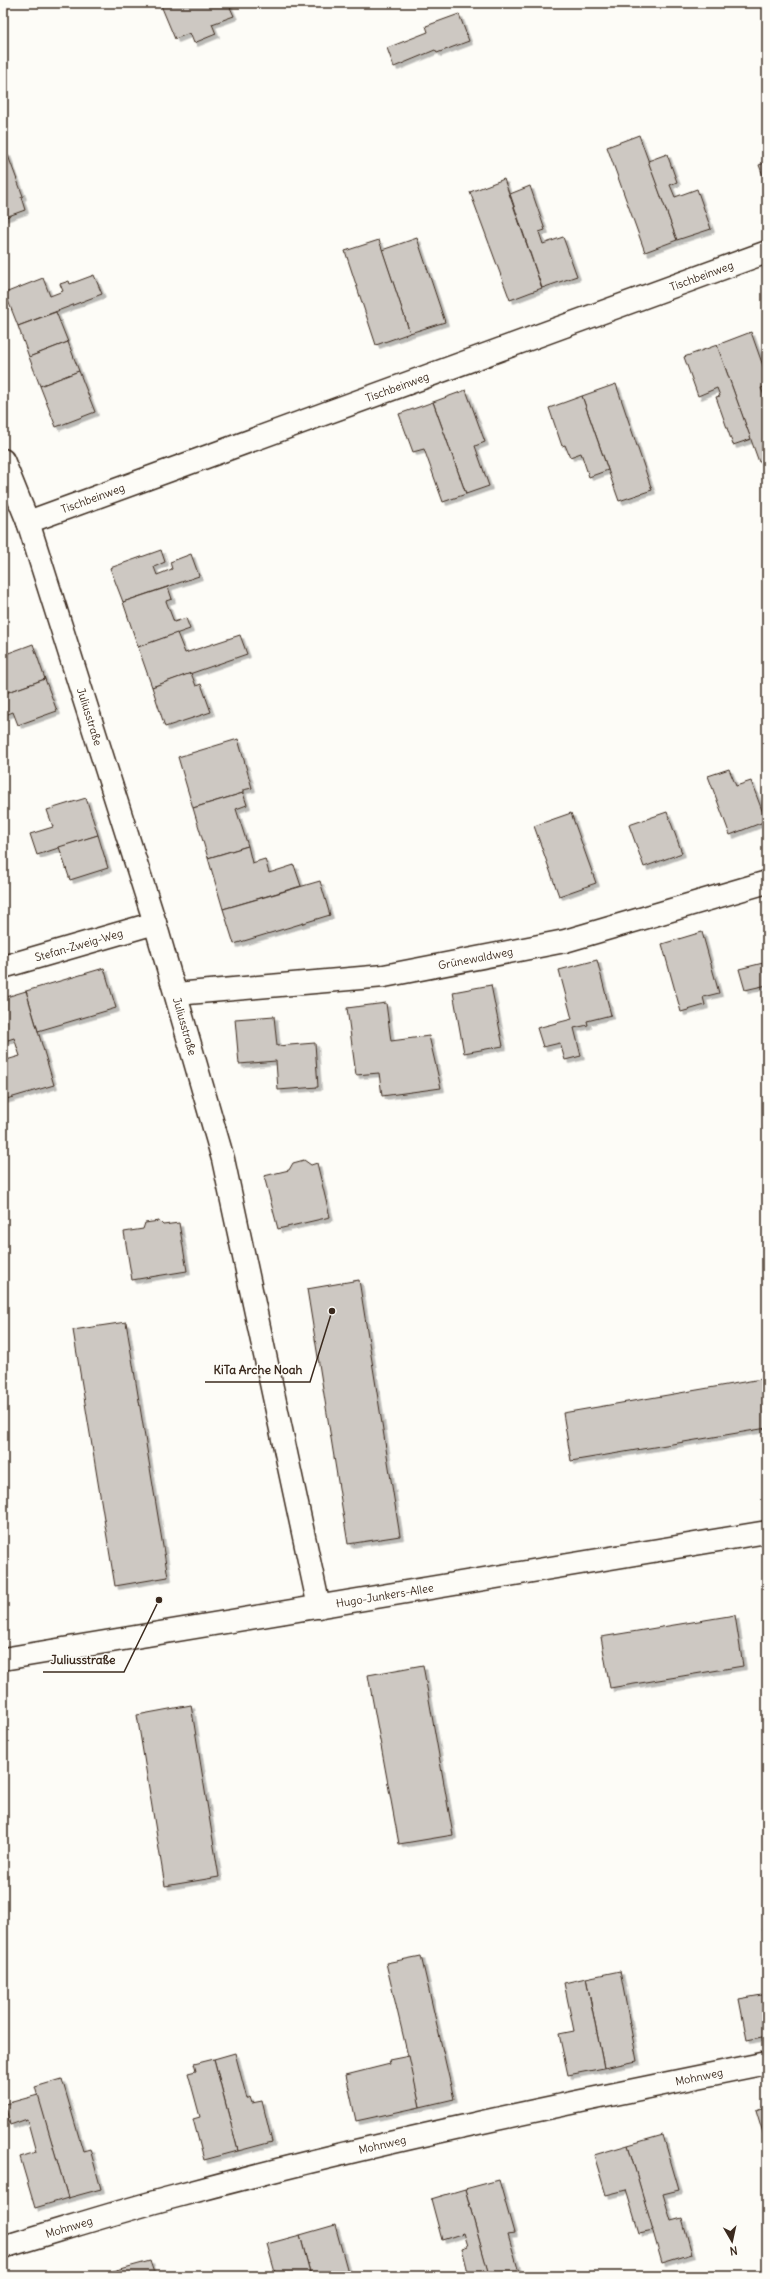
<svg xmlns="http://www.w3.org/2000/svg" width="770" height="2279" viewBox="0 0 770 2279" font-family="Delius,sans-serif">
  <defs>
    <filter id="shadow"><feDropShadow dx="3.5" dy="3.5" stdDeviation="0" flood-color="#0004"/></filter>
  </defs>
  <rect width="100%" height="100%" fill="#fdfcf7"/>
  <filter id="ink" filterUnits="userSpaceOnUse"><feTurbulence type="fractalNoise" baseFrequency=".025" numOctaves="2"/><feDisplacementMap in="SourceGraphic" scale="8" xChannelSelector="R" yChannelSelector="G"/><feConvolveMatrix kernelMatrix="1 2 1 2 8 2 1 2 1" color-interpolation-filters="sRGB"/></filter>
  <g filter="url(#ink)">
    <g fill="#cdc8c2" stroke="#3b2a1e" filter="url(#shadow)">
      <path d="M160,3H228L234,16L212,24L216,34L194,43L190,33L175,39Z"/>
      <path d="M459,14L469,41L437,53L435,50L394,67L387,48L428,32L426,26Z"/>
      <path d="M639,135L677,240L645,252L607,147Z"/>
      <path d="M7,153L23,196L21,197L25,210L3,218V155Z"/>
      <path d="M667,154L677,182L670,185L675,197L697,189L711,229L677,240L648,161Z"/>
      <path d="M767,162V186L759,165Z"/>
      <path d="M504,179L542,288L510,300L470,192Z"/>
      <path d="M530,186L545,230L539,232L543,244L563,237L577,276L542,288L510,194Z"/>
      <path d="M417,238L445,322L410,333L382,250Z"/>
      <path d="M379,240L410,333L376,345L345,251Z"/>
      <path d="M94,275L102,294L18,326L5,293L43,278L50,296L63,291L60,284L69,281L70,284Z"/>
      <path d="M56,312L68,342L29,357L18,326Z"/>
      <path d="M751,332L767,377V386L761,388L767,403V460L759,462L717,345Z"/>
      <path d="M68,342L79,371L40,386L29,357Z"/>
      <path d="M717,345L751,439L733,445L716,397L720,396L717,388L698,396L684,357Z"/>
      <path d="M79,371L95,412L56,427L40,386Z"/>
      <path d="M616,384L652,490L619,501L582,396Z"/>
      <path d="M466,390L485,442L475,446L489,486L466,494L433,402Z"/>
      <path d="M582,396L608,470L589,477L581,453L570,457L565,445L562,446L549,408Z"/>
      <path d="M433,402L466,494L443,502L424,449L413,452L399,414Z"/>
      <path d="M161,550L165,562L154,567L157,575L172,569L170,562L191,554L199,576L123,602L110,568Z"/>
      <path d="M168,587L172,599L166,601L174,622L186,618L190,629L138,647L123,602Z"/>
      <path d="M177,633L185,653L240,635L247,654L152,687L138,647Z"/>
      <path d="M33,644L45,679L3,694V655Z"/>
      <path d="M191,673L196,686L201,684L211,712L165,727L152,687Z"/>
      <path d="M45,679L57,711L18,725L13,712L3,716V694Z"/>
      <path d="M238,739L252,788L243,790V793L193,808L178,757Z"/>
      <path d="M729,769L736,786L751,781L766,821L730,835L708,776Z"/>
      <path d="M243,793L247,805L236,809L248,846L208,858L193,808Z"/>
      <path d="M86,798L98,835L37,855L30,834L53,827L47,810Z"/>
      <path d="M667,812L682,853L644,867L629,825Z"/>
      <path d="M571,813L596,883L559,896L534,826Z"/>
      <path d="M98,835L108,868L70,880L59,847Z"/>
      <path d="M248,846L252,863L265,859L269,873L294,865L301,886L223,909L208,858Z"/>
      <path d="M320,881L330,915L234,944L223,909Z"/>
      <path d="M702,932L719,993L703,997L705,1005L681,1012L662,944Z"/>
      <path d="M597,960L611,1015L587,1021L588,1025L574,1028L581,1056L565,1060L560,1043L543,1047L537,1028L572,1019L559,970Z"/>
      <path d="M767,962V985L745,990L739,969Z"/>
      <path d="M104,968L116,1008L38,1031L26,991Z"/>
      <path d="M491,985L503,1046L464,1053L453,992Z"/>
      <path d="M26,991L54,1085L3,1100V1061L20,1056L14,1038L5,1041L3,1035V998Z"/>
      <path d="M386,1003L391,1041L429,1036L441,1088L382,1096L379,1073L356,1075L347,1008Z"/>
      <path d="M274,1016L277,1046L315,1043L318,1087L278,1090L276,1061L239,1064L235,1019Z"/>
      <path d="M304,1160L311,1165L317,1163L330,1217L278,1229L264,1176L289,1170L293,1163Z"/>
      <path d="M159,1221L163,1225L179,1223L187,1271L132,1280L124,1232L143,1229L145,1223Z"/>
      <path d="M359,1280L400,1536L348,1544L307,1289Z"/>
      <path d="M126,1322L168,1577L115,1586L73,1330Z"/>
      <path d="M767,1378V1428L571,1461L563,1413Z"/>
      <path d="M735,1615L743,1666L610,1688L601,1637Z"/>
      <path d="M423,1665L453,1835L399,1844L368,1675Z"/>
      <path d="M191,1705L219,1877L165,1886L137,1715Z"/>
      <path d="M767,1928V1953L763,1929Z"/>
      <path d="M421,1956L454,2099L420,2107L386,1963Z"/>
      <path d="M620,1971L637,2061L604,2068L586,1978Z"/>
      <path d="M586,1978L604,2068L568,2075L559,2034L574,2031L564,1983Z"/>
      <path d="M767,1994V2036L747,2040L739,1999Z"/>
      <path d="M235,2053L247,2099L250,2097L252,2103L262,2101L272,2142L238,2151L214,2059Z"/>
      <path d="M409,2056L420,2107L356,2121L346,2075L390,2064L389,2060Z"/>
      <path d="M214,2059L238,2151L204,2160L193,2119L200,2117L188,2073L196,2071L194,2064Z"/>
      <path d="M62,2079L83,2151L90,2149L101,2189L68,2198L35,2087Z"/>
      <path d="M38,2095L68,2198L35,2208L20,2157L36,2152L27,2119L10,2125L5,2104Z"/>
      <path d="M767,2106V2146L756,2110Z"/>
      <path d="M663,2135L679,2190L663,2194L671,2221L682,2218L692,2254L662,2263L628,2145Z"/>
      <path d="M628,2145L653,2230L639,2233L626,2190L606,2195L594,2155Z"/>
      <path d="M499,2180L514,2233L508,2234L520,2276H489L465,2189Z"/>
      <path d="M465,2189L489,2275L485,2276H469L462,2248L468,2246L464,2233L442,2240L431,2199Z"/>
      <path d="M335,2225L349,2276H311L300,2235Z"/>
      <path d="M300,2235L311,2276H276L267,2244Z"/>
      <path d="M150,2261L155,2276H118L117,2270Z"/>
      <path d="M117,2270L118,2276H97Z"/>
    </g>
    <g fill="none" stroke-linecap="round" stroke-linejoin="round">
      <g stroke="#3b2a1e" stroke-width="25">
        <g id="minor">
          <path id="s1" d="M3,460L28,522L155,923L223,1159L319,1607"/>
          <path id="s2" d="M28,522L767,252"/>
          <path id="s3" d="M3,967L155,923"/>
          <path id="s4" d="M176,994L384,976L565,941L767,882"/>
          <path id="s5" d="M3,1659L767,1532"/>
          <path id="s6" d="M3,2247C61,2230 119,2211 177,2196C372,2143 569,2103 767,2063"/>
        </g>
      </g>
      <use href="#minor" stroke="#fdfcf7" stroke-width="22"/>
    </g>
  </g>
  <g text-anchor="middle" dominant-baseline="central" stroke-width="3" stroke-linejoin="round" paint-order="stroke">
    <g font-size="11" fill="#3b2a1e" stroke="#fdfcf7">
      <text stroke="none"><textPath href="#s2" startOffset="717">Tischbeinweg</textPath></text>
      <text stroke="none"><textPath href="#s2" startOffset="393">Tischbeinweg</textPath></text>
      <text stroke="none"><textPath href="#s2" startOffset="69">Tischbeinweg</textPath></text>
      <text stroke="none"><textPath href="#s1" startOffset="271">Juliusstraße</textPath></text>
      <text stroke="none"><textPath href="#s3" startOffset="79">Stefan-Zweig-Weg</textPath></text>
      <text stroke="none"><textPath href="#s4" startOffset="302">Grünewaldweg</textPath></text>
      <text stroke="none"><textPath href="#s1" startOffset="595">Juliusstraße</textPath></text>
      <text stroke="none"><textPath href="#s5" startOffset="387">Hugo-Junkers-Allee</textPath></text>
      <text stroke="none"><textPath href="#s6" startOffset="717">Mohnweg</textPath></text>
      <text stroke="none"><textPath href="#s6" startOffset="393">Mohnweg</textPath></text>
      <text stroke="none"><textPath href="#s6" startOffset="69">Mohnweg</textPath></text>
    </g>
  </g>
  <path fill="none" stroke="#3b2a1e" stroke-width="1.5" d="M332 1311L310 1382H205M159 1600L124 1672H43"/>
  <g fill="#3b2a1e" stroke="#fdfcf7" stroke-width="1.5">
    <circle cx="332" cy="1311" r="4"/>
    <circle cx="159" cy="1600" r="4"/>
  </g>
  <g font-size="12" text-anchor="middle" font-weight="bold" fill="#3b2a1e" stroke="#fdfcf7" stroke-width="3" stroke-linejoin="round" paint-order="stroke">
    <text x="258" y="1374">KiTa Arche Noah</text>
    <text x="83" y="1664">Juliusstraße</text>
  </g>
  <rect width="770" height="2279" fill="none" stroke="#fdfcf7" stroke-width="16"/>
  <rect x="8" y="8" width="754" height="2263" fill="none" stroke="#3b2a1e" stroke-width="1.5" filter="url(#ink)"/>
  <g transform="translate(732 2241) rotate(171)" stroke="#fdfcf7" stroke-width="3" paint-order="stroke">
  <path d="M0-3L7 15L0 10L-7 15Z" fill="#3b2a1e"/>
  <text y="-6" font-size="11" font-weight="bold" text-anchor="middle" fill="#3b2a1e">N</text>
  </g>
</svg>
